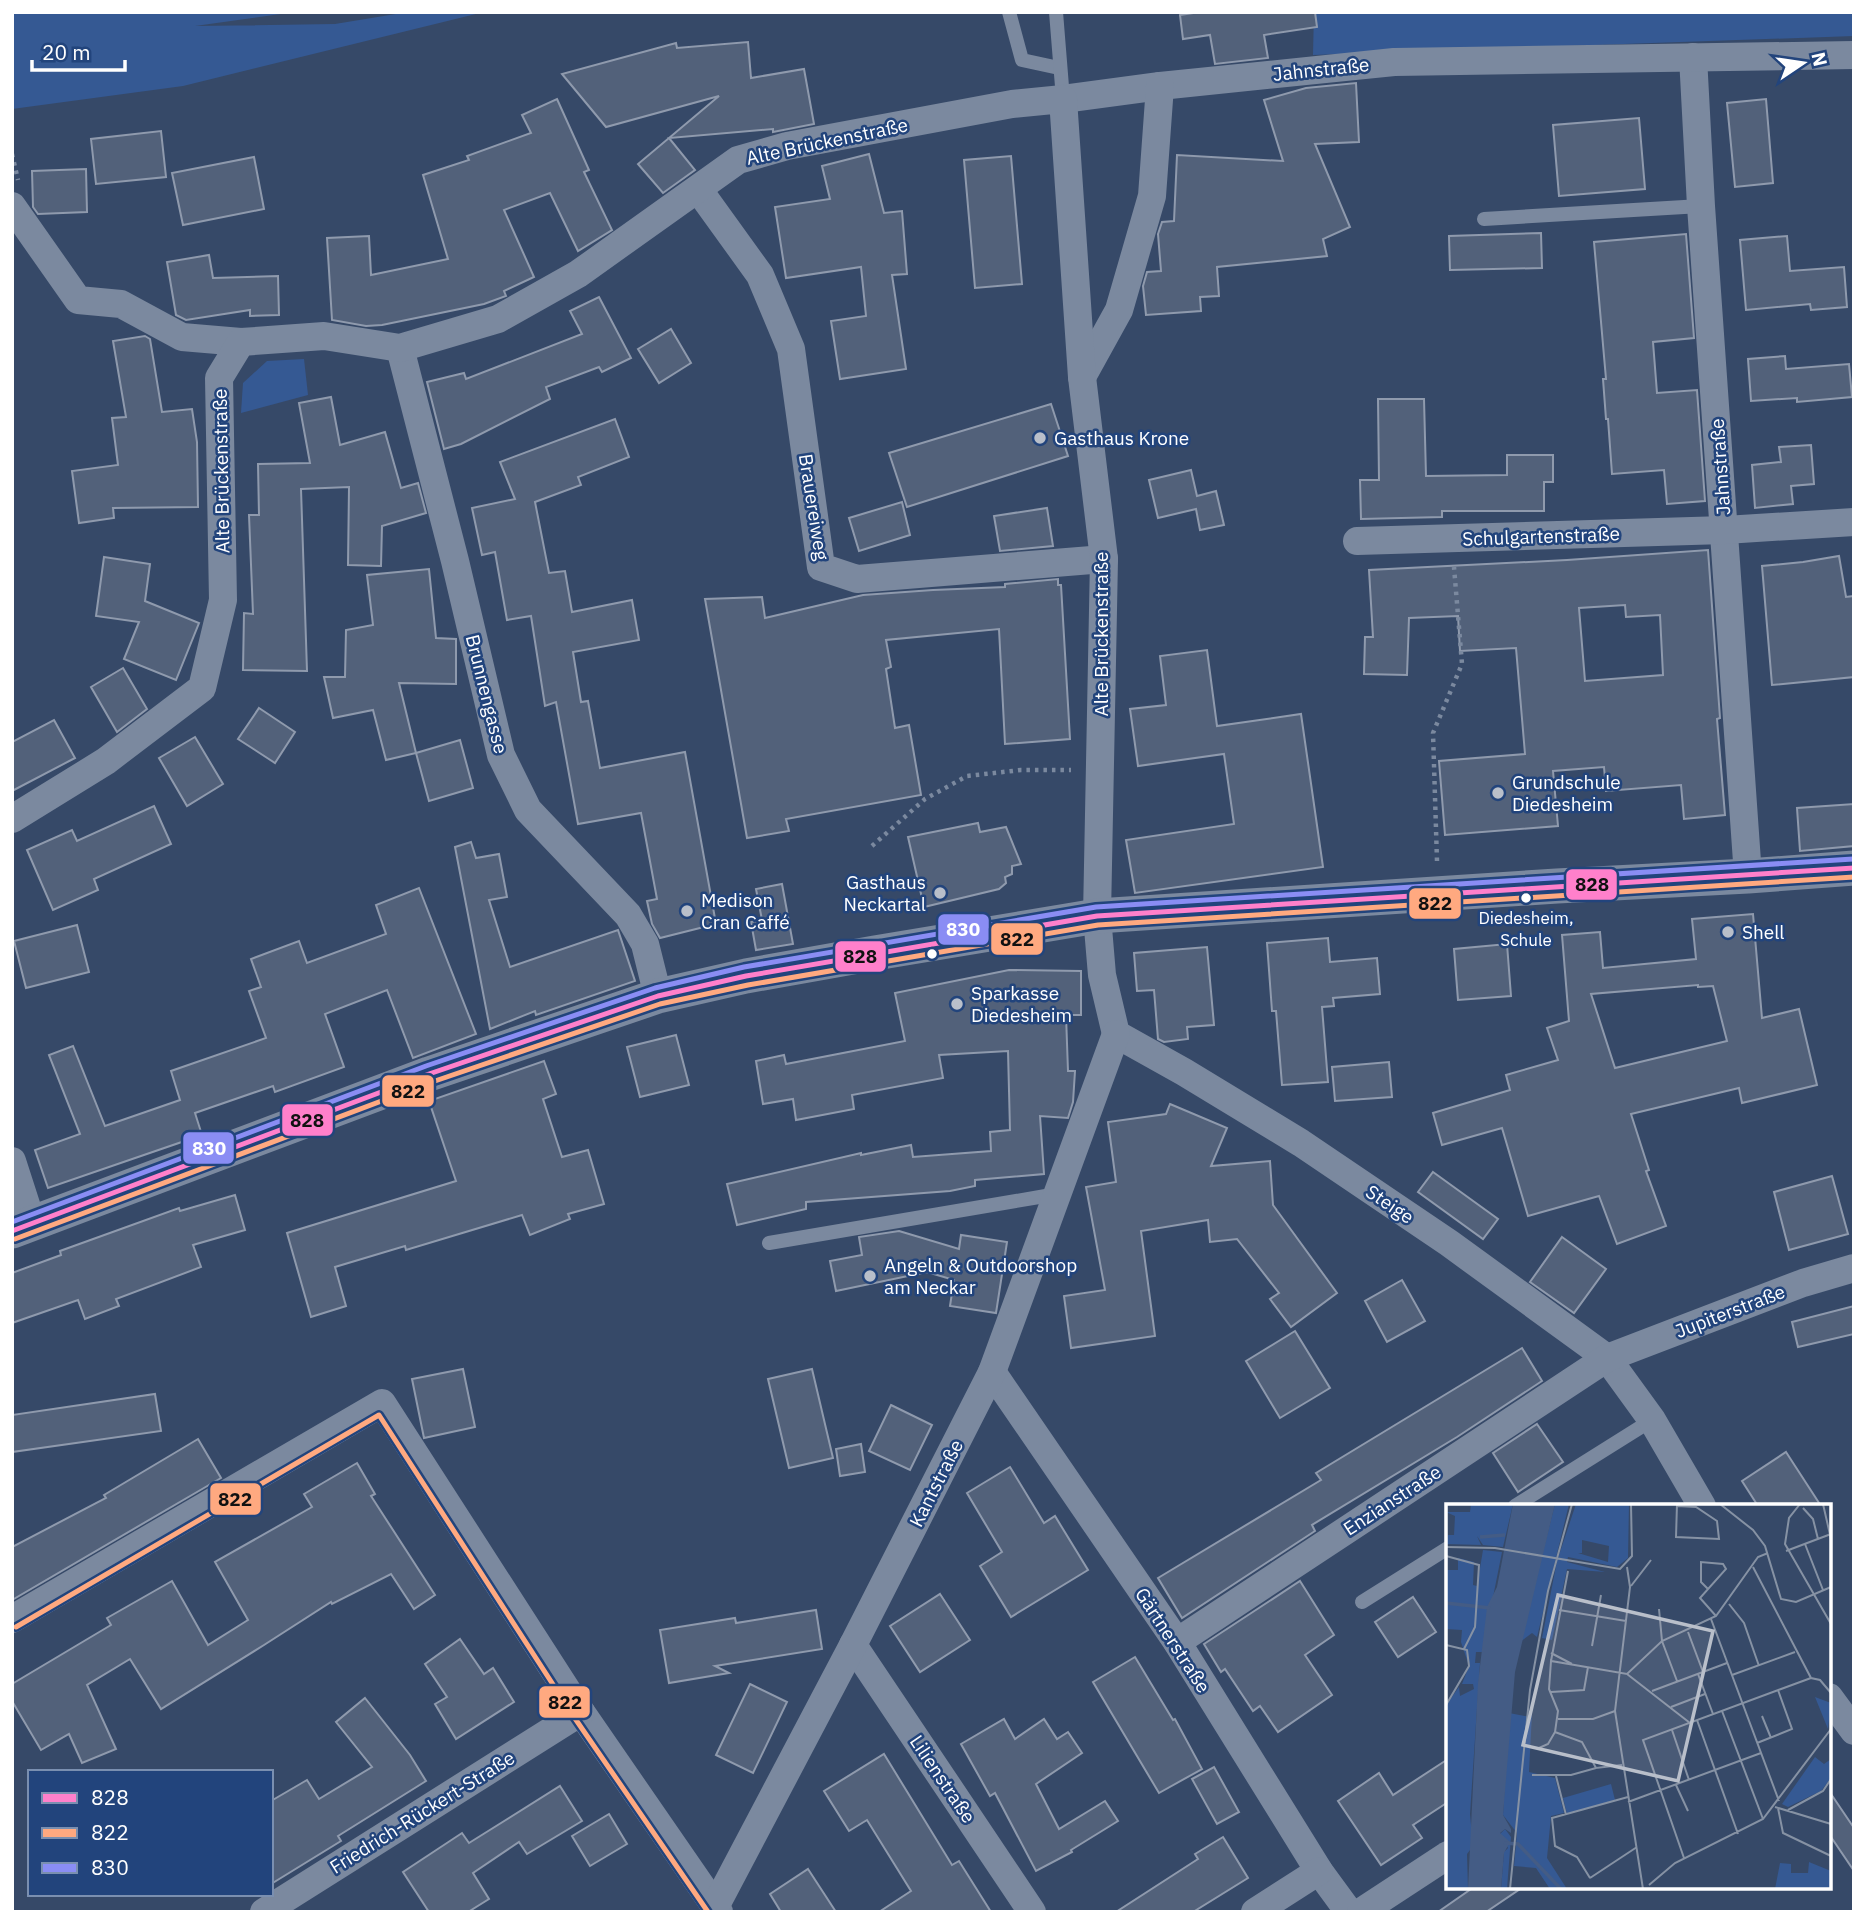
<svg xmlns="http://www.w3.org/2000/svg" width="1866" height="1924" viewBox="0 0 1866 1924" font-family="'IBM Plex Sans',sans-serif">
  <rect width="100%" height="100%" fill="#364968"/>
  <g fill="#355993">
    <path d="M12,12H295L195,26L335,24L408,12H484L183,86L12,109Z"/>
    <path d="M1314,12H1854V36L1313,55Z"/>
    <path d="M304,359L308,395L241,413L243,383L267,361Z"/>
  </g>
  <g fill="#52617a" stroke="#8f9aad" stroke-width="2" fill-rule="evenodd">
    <path d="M1200,12H1315L1317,27L1264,35L1268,58L1215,64L1210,35L1183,39L1180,15Z"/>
    <path d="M748,42L751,78L804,69L814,124L773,132V129L669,138L695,170L663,193L638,164L719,96L606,127L562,74L676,43L677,48Z"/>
    <path d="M1356,83L1359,142L1315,144L1350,227L1323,239L1327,256L1217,267L1219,296L1200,297L1201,311L1146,315L1143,286L1147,272L1161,271L1158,234L1162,222L1174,221L1177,155L1283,161L1264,100L1306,88Z"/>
    <path d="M557,99L589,170L584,172L612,230L578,251L550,193L504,210L534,277L504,291L506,296L484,304L382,325L366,326L332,320L327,238L369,236L371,275L448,259L423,175L469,160L467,156L531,133L522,115Z"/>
    <path d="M1766,99L1773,183L1735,187L1727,103Z"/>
    <path d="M1639,118L1645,189L1559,196L1553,125Z"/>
    <path d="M161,131L166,177L96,184L91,139Z"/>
    <path d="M869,154L884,213L902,211L907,274L892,275L906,369L840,379L831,321L866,316L861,267L786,278L775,207L830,199L822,166Z"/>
    <path d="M1011,156L1022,284L975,288L964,160Z"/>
    <path d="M254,157L264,209L183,225L172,173Z"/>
    <path d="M86,169L87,212L38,214L33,207L32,171Z"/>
    <path d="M1541,233L1542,268L1450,270L1449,236Z"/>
    <path d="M1686,234L1694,338L1653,342L1657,393L1697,390L1705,501L1667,504L1664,470L1612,474L1608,419H1606L1603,379H1606L1594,242Z"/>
    <path d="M1787,236L1790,271L1844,267L1847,307L1811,310L1810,304L1746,310L1740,240Z"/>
    <path d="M209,255L213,278L278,276L279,315L250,316V310L186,320L176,315L167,262Z"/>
    <path d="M599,297L631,358L602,372L599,367L546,387L550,399L461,444L444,449L427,382L464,373L466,379L582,334L570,311Z"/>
    <path d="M671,329L691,363L659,383L638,349Z"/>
    <path d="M145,336L150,339L162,412L192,409L197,442L198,507L113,508L114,518L79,523L72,471L118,465L112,418L126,417L113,341Z"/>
    <path d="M1785,356L1786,369L1849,364L1852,397L1797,402V398L1751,401L1748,359Z"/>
    <path d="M331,397L340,445L385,432L401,488L418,483L426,513L382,526L381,566L348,565L349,487L301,489L307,671L243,670L244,613L253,614L249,515H259L258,464L310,463L299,403Z"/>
    <path d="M1378,399H1424L1426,476L1507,475V455H1553V482H1544V511H1442V517L1361,519L1360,480H1379Z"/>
    <path d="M1051,404L1068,456L907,507L889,453Z"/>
    <path d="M615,419L629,457L578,477L581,485L535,502L549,573L565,571L572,612L632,600L639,640L573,652L581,702L588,701L600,768L685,752L716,924L660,938L652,924L647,901L657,899L641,813L578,824L556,702L545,706L531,616L507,620L495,552L482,555L472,508L515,499L500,462Z"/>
    <path d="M1811,445L1814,484L1791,486L1793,504L1755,508L1752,465L1781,462L1779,447Z"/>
    <path d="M1191,470L1197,496L1216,491L1224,525L1200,530L1196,509L1158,518L1149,480Z"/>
    <path d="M902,502L910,535L859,551L849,518Z"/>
    <path d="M1047,508L1053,546L1000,551L994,516Z"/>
    <path d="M1708,550L1720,718L1717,719L1725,815L1684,819L1681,785L1606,791L1604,767L1553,771L1558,826L1445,835L1439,761L1525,754L1516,648L1460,651L1458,616L1409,618L1407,675L1364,674L1365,637H1373L1369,570L1567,560ZM1625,605L1626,617L1660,615L1663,675L1585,681L1579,608Z"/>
    <path d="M1839,556L1846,597L1854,596V677L1772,685L1762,566L1803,562Z"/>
    <path d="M104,557L150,564L145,601L199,623L176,680L124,659L139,622L96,616Z"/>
    <path d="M429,569L436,638L456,639V684L399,683L416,753L386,760L373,710L333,718L324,677H345L346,630L373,625L367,575Z"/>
    <path d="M1058,579V585H1061L1070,739L1005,744L999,629L886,640L891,667L886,669L895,728L909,725L921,795L786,819L789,831L747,838L705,599L762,597L765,618L863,595L933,590L1005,587V584Z"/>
    <path d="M1207,650L1217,726L1301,714L1323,867L1135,893L1126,840L1234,824L1224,754L1138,766L1130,709L1166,705L1160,656Z"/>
    <path d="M123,668L147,709L117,732L91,687Z"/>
    <path d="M259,708L295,732L275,763L238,739Z"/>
    <path d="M54,720L75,758L12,791V742Z"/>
    <path d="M195,737L223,784L187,806L159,758Z"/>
    <path d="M460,740L473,788L429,801L416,753Z"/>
    <path d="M1854,804V846L1800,851L1797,808Z"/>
    <path d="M154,806L171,844L94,879L98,890L53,910L27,850L72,830L77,841Z"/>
    <path d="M978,823L980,832L1006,827L1021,864L1012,866V874L1005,877L1006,883L999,889L924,907L908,837Z"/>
    <path d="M471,842L476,858L499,854L507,897L489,900L510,967L618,930L635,981L536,1015L535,1011L490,1029L455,847Z"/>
    <path d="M782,884L793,944L756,950L751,922L762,920L756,889Z"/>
    <path d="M419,888L476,1034L413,1058L387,990L325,1014L344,1067L275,1092L273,1086L195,1113L202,1135L48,1188L35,1150L80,1134L49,1055L73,1046L105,1126L180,1100L171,1071L266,1038L249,991L261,987L251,959L299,941L307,963L386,934L376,905Z"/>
    <path d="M1753,914L1762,1018L1799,1009L1817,1085L1742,1103L1739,1088L1631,1114L1649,1170L1646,1171L1666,1226L1617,1244L1599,1196L1528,1216L1502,1128L1442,1145L1433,1113L1510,1090L1506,1075L1558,1060L1547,1028L1569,1021L1562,935L1600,932L1603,968L1696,959L1692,919ZM1698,985V987L1713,986L1727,1041L1615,1068L1591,994Z"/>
    <path d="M77,925L89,972L26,988L14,941Z"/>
    <path d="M1328,938L1330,962L1377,958L1380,994L1333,998L1334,1006L1322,1007L1328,1082L1282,1085L1276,1011H1272L1267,943Z"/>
    <path d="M1507,944L1511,996L1458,1000L1454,949Z"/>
    <path d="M1207,947L1214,1025L1187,1027L1188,1039L1164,1042L1158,1039L1154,990L1137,991L1134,953Z"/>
    <path d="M1009,970L1081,971V1015H1066L1068,1071H1075L1073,1102L1068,1118L1040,1116L1044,1174L975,1180V1186L950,1191L806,1202V1209L737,1225L727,1184L861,1153V1155L911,1145L913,1157L991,1151L990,1132L1010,1130L1008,1051L939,1055L943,1078L852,1095L854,1109L796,1120L793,1099L763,1104L756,1061L784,1055L786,1064L905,1041L895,993Z"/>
    <path d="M676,1035L689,1085L640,1097L627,1047Z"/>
    <path d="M544,1061L556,1094L543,1099L562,1157L588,1150L604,1204L568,1214L570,1219L530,1235L522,1215L406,1250L405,1246L335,1267L346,1306L311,1317L287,1233L456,1181L429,1101Z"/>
    <path d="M1389,1062L1392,1097L1335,1101L1332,1067Z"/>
    <path d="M1170,1104L1227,1128L1211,1166L1270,1161L1273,1205L1337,1293L1291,1327L1270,1299L1279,1293L1237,1239L1210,1242L1208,1220L1141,1231L1155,1336L1071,1348L1064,1296L1105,1290L1086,1187L1116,1182L1108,1122L1166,1114Z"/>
    <path d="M1433,1172L1498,1219L1483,1239L1418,1192Z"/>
    <path d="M1832,1176L1848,1234L1789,1250L1774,1192Z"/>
    <path d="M235,1195L245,1230L193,1245L201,1267L116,1299L119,1306L85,1319L78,1300L12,1323V1273L61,1255L60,1251L179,1208L180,1211Z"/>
    <path d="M899,1231L959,1249L961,1235L1007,1242L996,1313L950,1306L954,1280L927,1272L836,1291L830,1261L862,1255L859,1237Z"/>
    <path d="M1562,1237L1606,1269L1574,1313L1530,1282Z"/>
    <path d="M1402,1280L1425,1321L1387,1342L1365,1301Z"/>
    <path d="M1854,1306V1334L1798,1347L1792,1322Z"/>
    <path d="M1295,1331L1330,1388L1280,1418L1246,1361Z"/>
    <path d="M1522,1348L1542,1381L1457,1437L1312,1525L1315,1531L1182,1618L1158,1578L1321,1480L1316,1473Z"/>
    <path d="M463,1369L475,1427L424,1438L412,1379Z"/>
    <path d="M812,1369L833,1458L789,1468L768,1379Z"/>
    <path d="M155,1394L161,1431L12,1452V1415Z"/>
    <path d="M891,1405L932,1425L910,1470L869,1451Z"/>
    <path d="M1537,1424L1563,1462L1518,1492L1493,1453Z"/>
    <path d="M198,1439L221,1478L12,1600V1547L106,1498L104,1495Z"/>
    <path d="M861,1444L865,1472L840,1476L836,1449Z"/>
    <path d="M1786,1452L1821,1506H1758L1742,1481Z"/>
    <path d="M357,1463L375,1494L371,1496L435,1595L414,1609L391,1574L332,1604L331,1602L264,1645L161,1709L130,1659L87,1685L116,1749L82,1763L69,1734L41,1750L12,1701V1684L111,1625L107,1618L172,1581L208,1645L248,1620L215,1562L312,1507L304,1494Z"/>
    <path d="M1010,1467L1044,1523L1055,1516L1088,1570L1011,1617L980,1566L1002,1552L967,1493Z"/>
    <path d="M1300,1581L1334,1635L1305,1655L1332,1695L1278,1732L1260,1706L1253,1711L1225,1669L1221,1672L1204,1644Z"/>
    <path d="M940,1594L970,1640L920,1672L890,1626Z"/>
    <path d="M1413,1597L1436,1632L1398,1657L1375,1622Z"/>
    <path d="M816,1610L822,1649L715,1666L729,1673L669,1683L660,1630L735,1618L736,1623Z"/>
    <path d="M460,1639L484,1674L493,1668L514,1702L456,1739L435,1704L447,1697L425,1664Z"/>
    <path d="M1135,1657L1173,1720L1175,1719L1202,1769L1159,1793L1093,1682Z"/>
    <path d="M750,1684L787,1702L753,1773L716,1755Z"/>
    <path d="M365,1698L410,1755L426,1781L338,1836L341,1841L271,1884V1801L307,1780L319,1799L372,1767L336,1722Z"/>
    <path d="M1004,1719L1015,1739L1044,1719L1057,1739L1068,1732L1082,1753L1036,1784L1059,1829L1105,1801L1118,1821L1071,1850L1072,1852L1036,1871L995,1793L990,1796L961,1744Z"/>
    <path d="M884,1754L952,1865L959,1861L991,1912H879L911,1891L867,1820L849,1831L824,1791Z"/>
    <path d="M1448,1759V1802L1413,1825L1422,1838L1381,1865L1338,1801L1379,1773L1393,1795Z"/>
    <path d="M1214,1767L1239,1812L1217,1824L1192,1779Z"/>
    <path d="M560,1786L582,1821L527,1854L519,1842L473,1873L489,1899L468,1912H429L403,1872L462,1833L469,1843Z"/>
    <path d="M1829,1791L1854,1828V1871L1829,1834Z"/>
    <path d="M609,1814L627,1844L590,1866L572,1836Z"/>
    <path d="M1223,1837L1248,1878L1193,1912H1116L1198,1859L1195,1854Z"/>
    <path d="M808,1869L836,1912H781L770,1894Z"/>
    <path d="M1474,1887H1523L1486,1912H1438Z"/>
  </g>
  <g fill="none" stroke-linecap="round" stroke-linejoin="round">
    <g stroke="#7b899f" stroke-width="4.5" stroke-dasharray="3.5 5" stroke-linecap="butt">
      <path d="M12,154L18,180"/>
      <path d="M872,846L925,799L967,776L1021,770H1071"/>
      <path d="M1437,861L1433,733L1462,664L1454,567"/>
    </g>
    <g stroke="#7b899f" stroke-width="14">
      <path d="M1009,12L1022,60L1059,68"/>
      <path d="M1056,12L1063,99"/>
      <path d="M1484,219L1701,206"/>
      <path d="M769,1243L1057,1194"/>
      <path d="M1515,1506L1652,1420"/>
      <path d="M1362,1602L1448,1548"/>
    </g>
    <g stroke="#7b899f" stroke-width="28">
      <path d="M1693,57L1701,206L1748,876"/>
      <path d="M1063,99L1160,86L1394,62L1854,55"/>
      <path d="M698,189L760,275L791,349L821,567L857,579L1104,559"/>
      <path d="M12,206L78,300L121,304L182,337L241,342"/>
      <path d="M400,348L455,561L501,755L528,810L628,915L645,944L658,996"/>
      <path d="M1082,377L1119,310L1152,196L1160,86"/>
      <path d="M1357,541L1725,530L1854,522"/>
      <path d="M12,819L106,761L202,688L223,600L219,378L241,342L324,336L400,348L498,319L578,274L738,160L787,146L1012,104L1063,99L1082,377L1104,559L1097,916L1102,975L1116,1034L1184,1072L1301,1143L1449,1243L1607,1358L1652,1420L1702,1506"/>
      <path d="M12,1161L32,1223"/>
      <path d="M992,1372L1177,1642L1319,1871L1349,1912"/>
      <path d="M12,1619L382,1403L581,1712L719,1912"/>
      <path d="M1177,1642L1607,1358L1803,1283L1854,1268"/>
      <path d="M853,1645L1032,1912"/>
      <path d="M1829,1697L1854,1731"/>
      <path d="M715,1907L853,1645L992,1372L1116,1034"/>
      <path d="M264,1912L581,1712"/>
      <path d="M1255,1912L1319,1871"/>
      <path d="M1361,1912L1448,1855"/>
    </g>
    <path stroke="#7b899f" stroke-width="35" d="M12,1231L429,1074L658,996L746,976L875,953L1097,916L1557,886L1748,876L1854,868"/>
    <g stroke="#22447c" stroke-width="10">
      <path id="bus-1" d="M12,1231L429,1074L658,996L746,976L1097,916L1854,868"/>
    </g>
    <g stroke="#22447c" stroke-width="10">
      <g id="bus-2">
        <path d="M15,1239L432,1082L660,1004L748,985L1098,925L1854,877"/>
        <path d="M16,1627L379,1415L574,1717L708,1912"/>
      </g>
    </g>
    <g stroke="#22447c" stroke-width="10">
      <path id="bus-3" d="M12,1222L426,1066L655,988L744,967L1096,907L1853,859"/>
    </g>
    <use href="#bus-1" stroke="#ff80cb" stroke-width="5"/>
    <use href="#bus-2" stroke="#ffa980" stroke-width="5"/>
    <use href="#bus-3" stroke="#8a8df4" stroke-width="5"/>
  </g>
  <g fill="#b9bfca" stroke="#22447c" stroke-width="2.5">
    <circle cx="1040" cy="438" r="7"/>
    <circle cx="1498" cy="793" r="7"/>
    <circle cx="940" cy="893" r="7"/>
    <circle cx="687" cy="911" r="7"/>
    <circle cx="1728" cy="932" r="7"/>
    <circle cx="957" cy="1004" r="7"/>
    <circle cx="870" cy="1276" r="7"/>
  </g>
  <g fill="#fff" stroke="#22447c" stroke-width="2.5">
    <circle cx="1526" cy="898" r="6"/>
    <circle cx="932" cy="954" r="6"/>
  </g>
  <g text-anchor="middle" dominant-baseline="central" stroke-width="5" stroke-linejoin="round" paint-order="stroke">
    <g font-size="17" fill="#fff" stroke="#22447c">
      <text x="1526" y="918">Diedesheim,<tspan x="1526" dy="22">Schule</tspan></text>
    </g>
    <g font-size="19" fill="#fff" stroke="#22447c">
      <text transform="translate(1321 69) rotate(-6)">Jahnstraße</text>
      <text transform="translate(827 141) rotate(-12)">Alte Brückenstraße</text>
      <text transform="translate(1720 467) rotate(-94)">Jahnstraße</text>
      <text transform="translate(221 471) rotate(-91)">Alte Brückenstraße</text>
      <text transform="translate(814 507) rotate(81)">Brauereiweg</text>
      <text transform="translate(1541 536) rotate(-2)">Schulgartenstraße</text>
      <text transform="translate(1101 634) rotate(-90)">Alte Brückenstraße</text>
      <text transform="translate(487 694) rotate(76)">Brunnengasse</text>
      <text transform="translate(1390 1204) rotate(34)">Steige</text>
      <text transform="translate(1730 1311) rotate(-21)">Jupiterstraße</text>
      <text transform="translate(936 1483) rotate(-63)">Kantstraße</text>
      <text transform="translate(1392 1500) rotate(-33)">Enzianstraße</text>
      <text transform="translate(1173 1640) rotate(57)">Gärtnerstraße</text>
      <text transform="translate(943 1779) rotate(56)">Lilienstraße</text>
      <text transform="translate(422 1812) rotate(-32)">Friedrich-Rückert-Straße</text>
    </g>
    <g font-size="19" fill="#fff" stroke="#22447c" text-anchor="start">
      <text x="1054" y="438">Gasthaus Krone</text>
      <text x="1512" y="782">Grundschule<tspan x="1512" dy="22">Diedesheim</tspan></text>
      <text x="926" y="882" text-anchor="end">Gasthaus<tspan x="926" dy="22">Neckartal</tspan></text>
      <text x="701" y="900">Medison<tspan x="701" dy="22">Cran Caffé</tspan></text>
      <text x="1742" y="932">Shell</text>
      <text x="971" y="993">Sparkasse<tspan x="971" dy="22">Diedesheim</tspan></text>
      <text x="884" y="1265">Angeln &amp; Outdoorshop<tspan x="884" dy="22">am Neckar</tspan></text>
    </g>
  </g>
  <g transform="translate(1446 1504)">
    <rect width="385" height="385" fill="#364968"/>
    <path d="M25,0H67L57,43L37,41L31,32L35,41L0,40L2,31H8L9,12L0,8H24ZM109,0H123L91,133L86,129L74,138ZM130,0H183L182,54L171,63L122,53L121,58L159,68L121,65L106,136L96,134L111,57ZM136,36L163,42L162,58L132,49H136ZM37,46L56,48L36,148H30L29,159H34L24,310L27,342L21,350L22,385H0V201L13,183L14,192L28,185L27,180H16L23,162L15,138L16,126L0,125V66H12V54L28,58L27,81L31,82ZM87,190L83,268L109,274L118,309L105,312L101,354L121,385H104L90,364L68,362L71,329L57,311L63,209L84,213V218ZM369,193L385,199L382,225ZM369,253L378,260L385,255V274L375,287L342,303L336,300ZM165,280L169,296L121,310L117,294ZM59,325L65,333L61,385H55L58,348L62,344L54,330ZM363,358L385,367V385H329L334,359L345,360V369H362Z" fill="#355993" fill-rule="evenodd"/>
    <path d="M67,0H109L69,168L57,311L65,325V329L59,325L54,329L64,338L58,349L55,385H22L32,179L41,103L51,83Z" fill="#445c85"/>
    <path fill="none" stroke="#445c85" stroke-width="3.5" d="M34,33L59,31M0,99L44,104M58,339L72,340L115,385"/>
    <path fill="none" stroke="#8692a4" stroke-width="2" d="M274,0L307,26L319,42L335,95L350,98L385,83M354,0L343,14L339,40L385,120M377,0L385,35M231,2L250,3L271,17L273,35L230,33L231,0M357,4L367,15L372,35M359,40L377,86M0,43L49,44L174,65L186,52L185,0M340,47L385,30M0,52L33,61L29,123L18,145M181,63L184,83L169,207L197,385M307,63L365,174L374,176L385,189M185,82L205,56M262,85L255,78V58L277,60L280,65L254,94L270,112M283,100L298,119L313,162M213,105L216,137L231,177M113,106L180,117M265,115L333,297M242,128L257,168M0,141L21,146L23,162L0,201M146,142L155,91M105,149L126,160M105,157L122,67M181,170L244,219M252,170L267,210M286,171L349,148M206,187L281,159M105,188L138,186L142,163M225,203L259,190M276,207L317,315M316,212L325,234M112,215H147L169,207M251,216L292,330M226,226L243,276M311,239L346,225L332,186M93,244L102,240L109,228M176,261L150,264L136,238L109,228L112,207L103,185L105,157L181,170L216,137L270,112L312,53L322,49M86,271H125L150,264M110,272L120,311M230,281L242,307M182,298L315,249M329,303L385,320M332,304L337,329L385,352M342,306L377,287L385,275M238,354L197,236L365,174M144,374L131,353L109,342L106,314L182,293M144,374L191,343M203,381L229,359L317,315L385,225M64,385L84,186L102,87L126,0"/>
    <path fill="#b9bfca" fill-opacity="0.15" stroke="#b9bfca" stroke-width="3.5" d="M112,91L267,127L232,277L77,241Z"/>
    <rect width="385" height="385" fill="none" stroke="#fff" stroke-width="3.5"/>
  </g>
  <g stroke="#22447c" stroke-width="2.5">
    <rect x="1565" y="868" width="53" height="33" rx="7" fill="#ff80cb"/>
    <rect x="1408" y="887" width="54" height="33" rx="7" fill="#ffa980"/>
    <rect x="937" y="913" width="53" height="33" rx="7" fill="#8a8df4"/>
    <rect x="990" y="922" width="54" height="34" rx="7" fill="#ffa980"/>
    <rect x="834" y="940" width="53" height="33" rx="7" fill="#ff80cb"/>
    <rect x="381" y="1074" width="54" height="34" rx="7" fill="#ffa980"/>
    <rect x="281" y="1103" width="53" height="34" rx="7" fill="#ff80cb"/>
    <rect x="182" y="1131" width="53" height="34" rx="7" fill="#8a8df4"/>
    <rect x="209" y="1482" width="53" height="34" rx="7" fill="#ffa980"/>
    <rect x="538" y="1685" width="53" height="34" rx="7" fill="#ffa980"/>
  </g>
  <g font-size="19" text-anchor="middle" font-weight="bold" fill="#fff">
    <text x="963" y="936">830</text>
    <text x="209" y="1155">830</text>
  </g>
  <g font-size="19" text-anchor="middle" font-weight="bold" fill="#111">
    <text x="1592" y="891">828</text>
    <text x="1435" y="910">822</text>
    <text x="1017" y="946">822</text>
    <text x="860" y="963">828</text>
    <text x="408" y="1098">822</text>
    <text x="307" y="1127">828</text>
    <text x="235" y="1506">822</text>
    <text x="565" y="1709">822</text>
  </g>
  <rect width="1866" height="1924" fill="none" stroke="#ffffff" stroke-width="28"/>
  <rect x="28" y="1770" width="245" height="126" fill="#22447c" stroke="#7a8fb0" stroke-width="2"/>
  <rect x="42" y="1793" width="35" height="10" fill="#ff80cb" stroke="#7a8fb0" stroke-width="2"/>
  <text x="91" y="1805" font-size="21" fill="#ffffff">828</text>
  <rect x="42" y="1828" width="35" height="10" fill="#ffa980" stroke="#7a8fb0" stroke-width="2"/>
  <text x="91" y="1840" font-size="21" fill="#ffffff">822</text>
  <rect x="42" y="1863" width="35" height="10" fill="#8a8df4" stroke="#7a8fb0" stroke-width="2"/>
  <text x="91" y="1875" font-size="21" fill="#ffffff">830</text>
  <g transform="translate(1803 63) rotate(77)" stroke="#22447c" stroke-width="5" paint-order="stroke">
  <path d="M0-5L12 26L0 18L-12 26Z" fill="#ffffff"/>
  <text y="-10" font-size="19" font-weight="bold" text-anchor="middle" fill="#ffffff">N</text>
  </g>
  <path d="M32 60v10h93v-10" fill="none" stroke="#ffffff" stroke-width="3.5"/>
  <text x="42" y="60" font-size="21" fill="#ffffff" stroke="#22447c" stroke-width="5" paint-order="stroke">20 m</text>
</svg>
